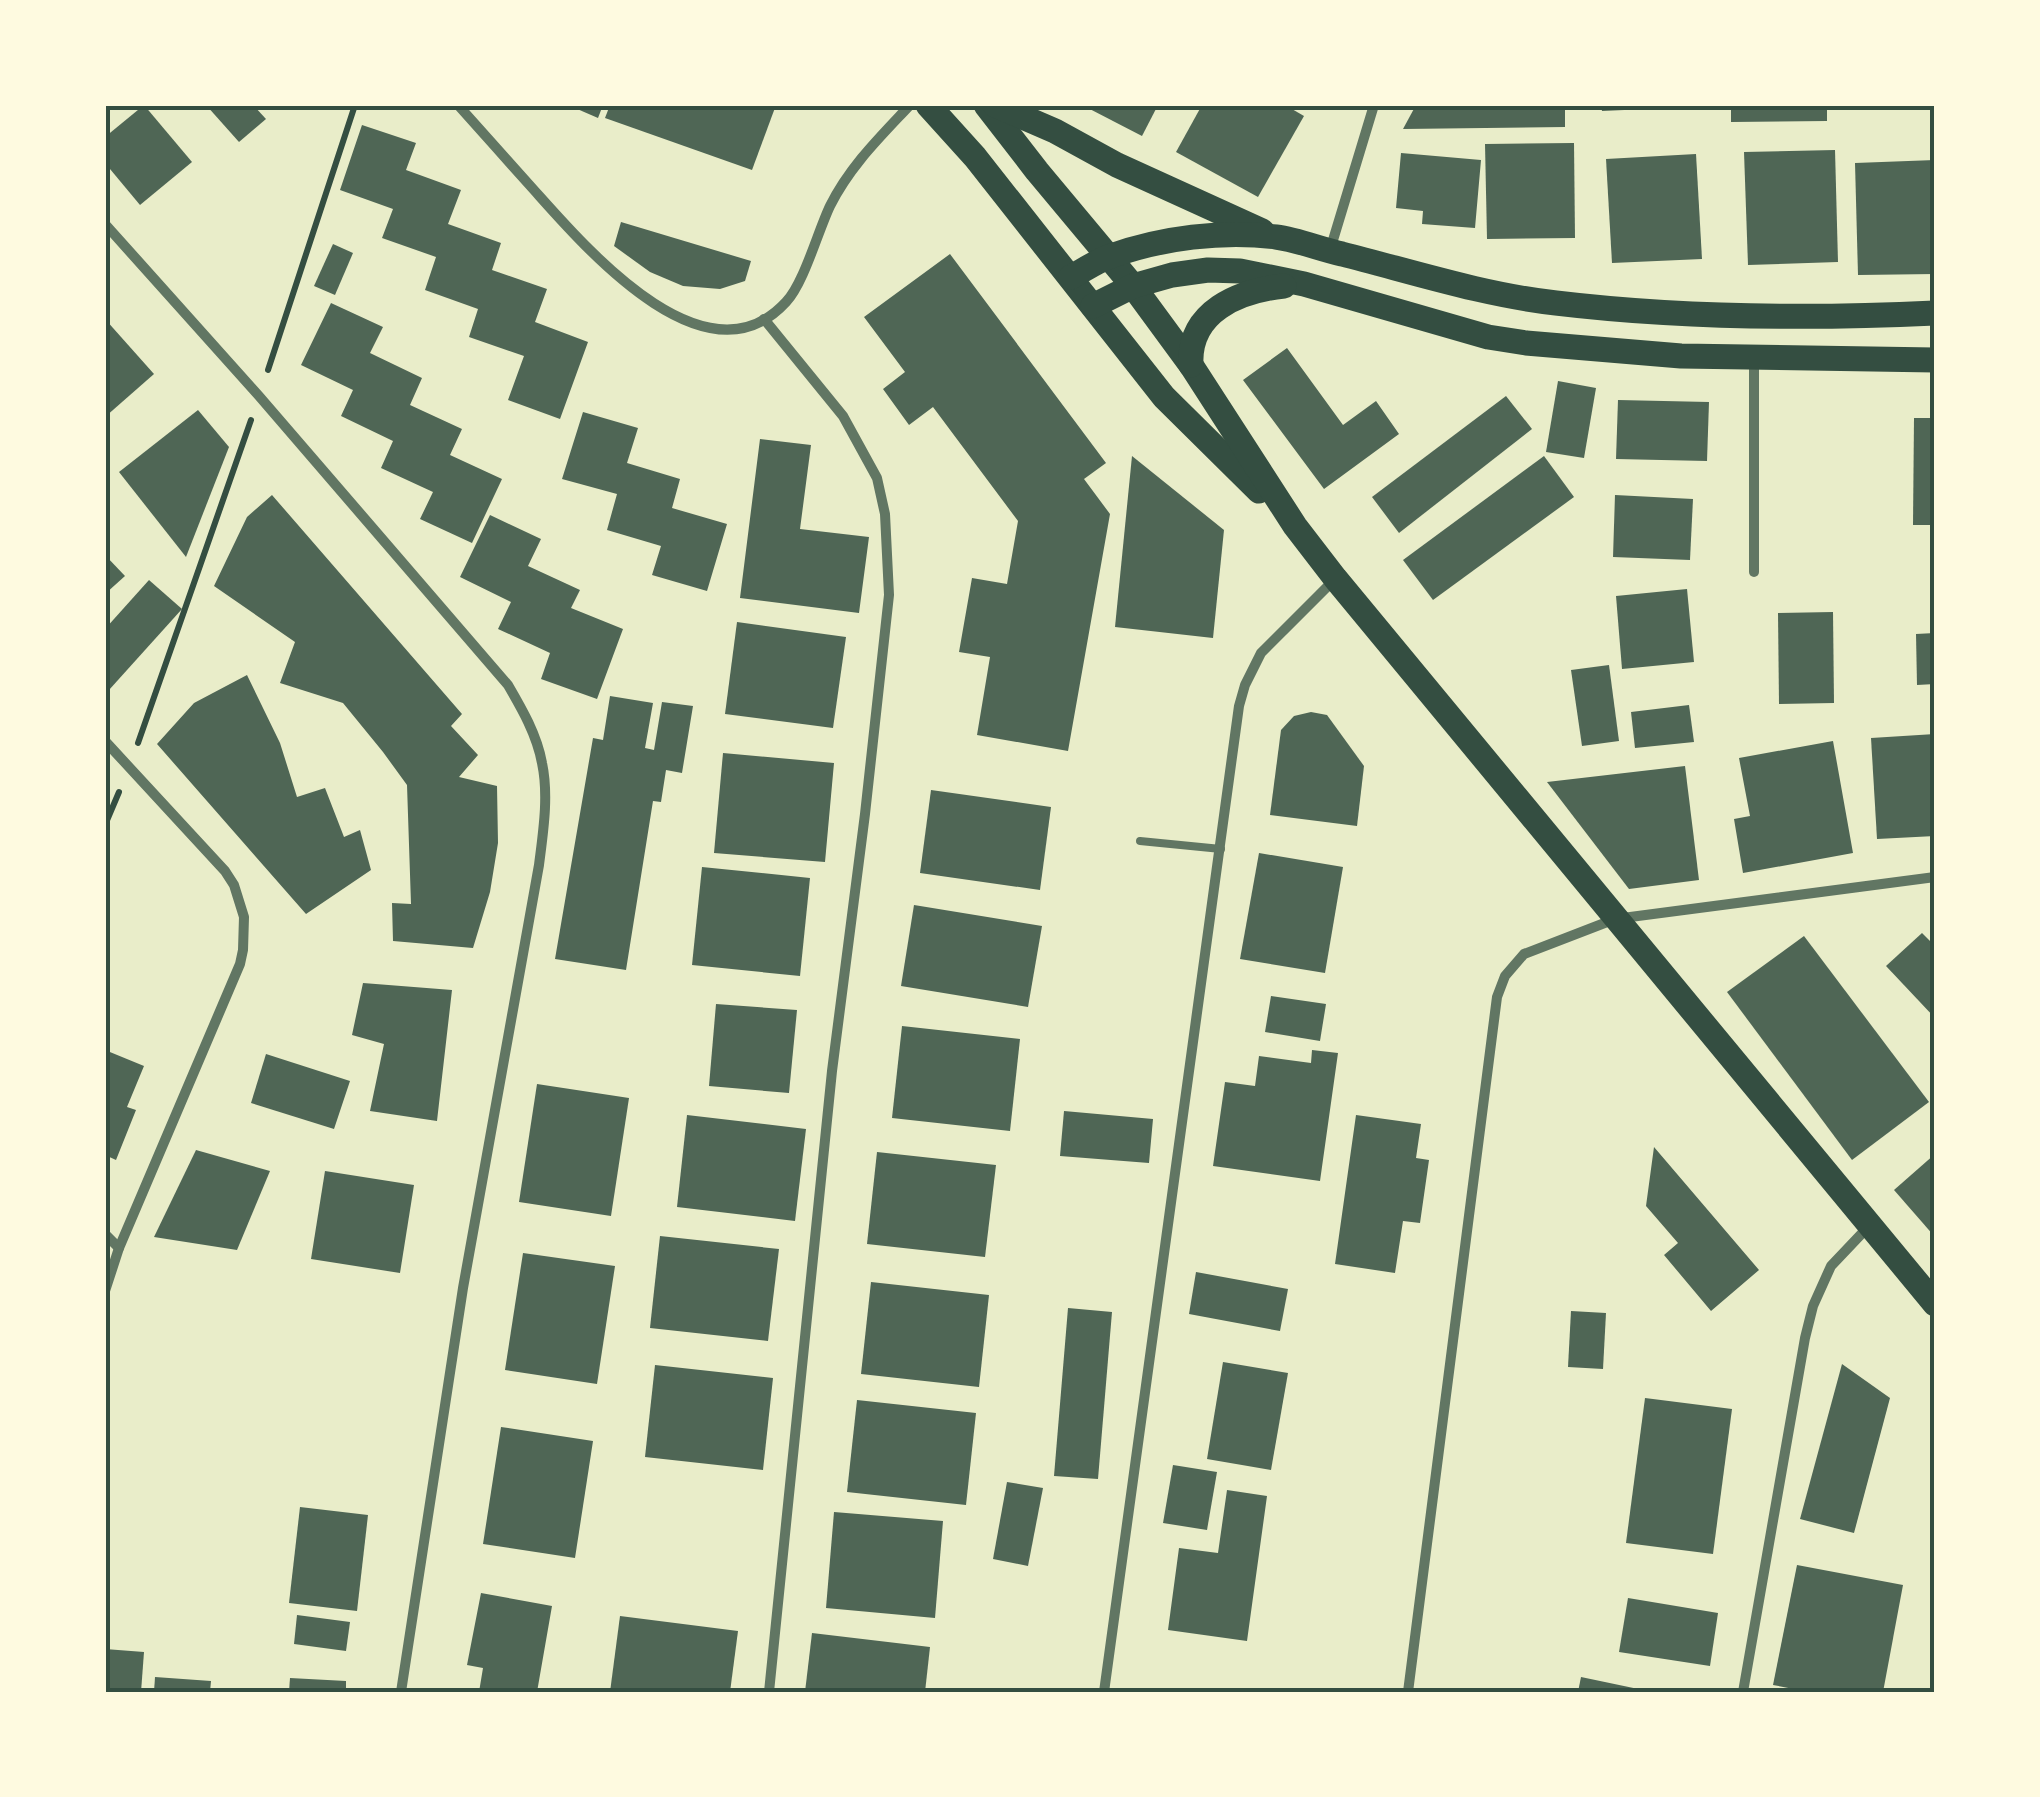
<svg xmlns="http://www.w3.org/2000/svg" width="2040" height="1797" viewBox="0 0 2040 1797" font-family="'Asap Condensed',sans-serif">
  <rect width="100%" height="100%" fill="#e9edc9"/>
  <g fill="#4f6655">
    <path d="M144,105L192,162L140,205L105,163V137Z"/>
    <path d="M206,105H253L266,119L239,142Z"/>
    <path d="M568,105H603L598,118Z"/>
    <path d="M610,105H776L752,170L605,118Z"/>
    <path d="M1082,105H1158L1142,136Z"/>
    <path d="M1202,105H1285L1304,116L1258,197L1176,152Z"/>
    <path d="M1416,105H1565V127L1403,129Z"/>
    <path d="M1601,105H1669V108L1602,111Z"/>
    <path d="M1731,105H1827V121L1731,122Z"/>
    <path d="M362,125L416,143L406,170L461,190L448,224L501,243L492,270L547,289L535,322L588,342L560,419L508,400L524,356L469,337L478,309L425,290L436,257L382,238L393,209L340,190Z"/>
    <path d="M1574,143L1575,238L1487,239L1485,144Z"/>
    <path d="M1835,150L1838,262L1748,265L1744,152Z"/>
    <path d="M1401,153L1481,160L1475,228L1422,224L1423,211L1396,208Z"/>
    <path d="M1696,154L1702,259L1612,263L1606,159Z"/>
    <path d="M1935,160V274L1858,275L1855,163Z"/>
    <path d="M621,222L751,261L745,281L720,289L683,286L650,272L614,246Z"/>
    <path d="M333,244L353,253L335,295L314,286Z"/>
    <path d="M950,254L1106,463L1084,479L1110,514L1068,751L977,735L990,657L959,652L972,578L1007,584L1018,521L933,407L909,425L883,389L905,372L864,317Z"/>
    <path d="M331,303L383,327L370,353L422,378L410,405L462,429L450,455L502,479L472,543L420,519L433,492L381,468L393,441L341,416L353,390L301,365Z"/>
    <path d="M105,319L154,374L105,417Z"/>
    <path d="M1287,348L1343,425L1376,401L1399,434L1324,489L1243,380Z"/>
    <path d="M1558,381L1596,388L1584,458L1546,452Z"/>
    <path d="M1506,396L1532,429L1399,533L1372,497Z"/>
    <path d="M1618,400L1709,402L1707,461L1616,459Z"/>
    <path d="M198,410L229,447L186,557L119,472Z"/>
    <path d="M583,412L638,428L627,463L680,479L672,508L727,524L707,591L652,575L661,546L607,530L617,494L562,479Z"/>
    <path d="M1914,418H1935V525H1913Z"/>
    <path d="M760,439L811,445L800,529L869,537L859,613L740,598Z"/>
    <path d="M1132,456L1224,530L1213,638L1115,627Z"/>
    <path d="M1544,456L1574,497L1433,600L1403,560Z"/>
    <path d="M272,495L462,714L451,726L478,755L459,777L497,786L498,843L490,892L473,948L393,941L392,903L411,904L407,785L383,752L343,703L280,683L295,642L214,586L247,517Z"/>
    <path d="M1615,495L1693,499L1690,560L1613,557Z"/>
    <path d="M490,515L541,539L528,566L580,590L571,608L623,629L597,699L541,679L550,653L498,629L511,602L460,577Z"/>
    <path d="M105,555L125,576L105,594Z"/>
    <path d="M149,580L182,609L109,690L105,687V629Z"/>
    <path d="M1687,589L1694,662L1622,669L1616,596Z"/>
    <path d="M1833,612L1834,703L1779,704L1778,613Z"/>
    <path d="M737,622L846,637L833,728L725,714Z"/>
    <path d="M1935,633V684L1917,685L1916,634Z"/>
    <path d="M1609,665L1619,741L1582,746L1571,670Z"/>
    <path d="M247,675L280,743L297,797L325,788L344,837L360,830L371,870L306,914L157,744L194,703Z"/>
    <path d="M610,696L653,703L645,748L654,750L662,702L693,706L682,773L666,770L661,802L653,801L626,970L555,959L593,738L603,740Z"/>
    <path d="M1689,705L1694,742L1635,748L1631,712Z"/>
    <path d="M1311,712L1327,715L1364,766L1357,826L1270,815L1281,730L1294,716Z"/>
    <path d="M1935,734V836L1877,839L1871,738Z"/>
    <path d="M1833,741L1853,853L1743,873L1734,819L1750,816L1739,758Z"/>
    <path d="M723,753L834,763L825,862L714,853Z"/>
    <path d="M1685,766L1699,880L1629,889L1547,782Z"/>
    <path d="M931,790L1051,807L1040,890L920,873Z"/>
    <path d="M1259,853L1343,867L1325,973L1240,959Z"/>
    <path d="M702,867L810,878L800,976L692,965Z"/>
    <path d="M914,905L1042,926L1028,1007L901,986Z"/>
    <path d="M1922,933L1935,946V1018L1886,966Z"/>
    <path d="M1804,936L1929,1102L1852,1160L1727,992Z"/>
    <path d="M363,983L452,990L437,1121L370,1111L384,1044L352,1035Z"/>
    <path d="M1271,996L1326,1004L1320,1041L1265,1032Z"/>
    <path d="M716,1004L797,1010L789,1093L709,1086Z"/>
    <path d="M902,1026L1020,1039L1010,1131L892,1118Z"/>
    <path d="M105,1050L144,1066L127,1107L136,1110L116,1160L105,1155Z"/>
    <path d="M1312,1050L1338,1053L1320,1181L1213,1166L1225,1082L1255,1086L1259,1056L1311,1063Z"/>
    <path d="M266,1054L350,1081L334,1129L251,1103Z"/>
    <path d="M537,1084L629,1098L611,1216L519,1202Z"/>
    <path d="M1064,1111L1153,1119L1149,1163L1060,1156Z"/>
    <path d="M687,1115L806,1129L795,1221L677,1207Z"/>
    <path d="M1356,1115L1421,1124L1416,1158L1429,1160L1420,1223L1403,1221L1395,1273L1335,1264Z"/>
    <path d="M1654,1147L1759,1270L1711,1311L1664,1255L1678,1243L1646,1206Z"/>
    <path d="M196,1150L270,1171L237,1250L154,1237Z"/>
    <path d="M877,1152L996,1165L985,1257L867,1244Z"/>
    <path d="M1935,1154V1237L1894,1190Z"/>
    <path d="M325,1171L414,1185L400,1273L311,1259Z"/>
    <path d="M660,1236L779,1249L768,1341L650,1328Z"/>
    <path d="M523,1253L615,1266L597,1384L505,1370Z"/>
    <path d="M1196,1272L1288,1289L1280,1331L1189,1314Z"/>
    <path d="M871,1282L989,1295L979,1387L861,1374Z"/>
    <path d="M1068,1308L1112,1312L1098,1479L1054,1476Z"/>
    <path d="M1571,1311L1606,1313L1603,1369L1568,1367Z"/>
    <path d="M1223,1362L1288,1373L1271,1470L1207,1459Z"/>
    <path d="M1842,1364L1890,1398L1854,1533L1800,1519Z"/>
    <path d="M655,1365L773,1378L763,1470L645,1457Z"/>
    <path d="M1645,1398L1732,1409L1713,1554L1626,1543Z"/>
    <path d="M857,1400L976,1413L966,1505L847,1492Z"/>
    <path d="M501,1427L593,1441L575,1558L483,1544Z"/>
    <path d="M1173,1465L1217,1472L1207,1530L1163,1523Z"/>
    <path d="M1007,1482L1043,1488L1028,1566L993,1559Z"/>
    <path d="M1227,1490L1267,1496L1247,1641L1168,1630L1179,1548L1218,1553Z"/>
    <path d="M300,1507L368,1515L357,1611L289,1603Z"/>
    <path d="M834,1512L943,1521L935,1618L826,1608Z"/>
    <path d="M1797,1565L1903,1585L1883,1692H1809L1773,1685Z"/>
    <path d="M481,1593L552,1606L537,1692H479L483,1668L467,1665Z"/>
    <path d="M1628,1598L1718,1613L1710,1666L1619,1652Z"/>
    <path d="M297,1615L350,1622L346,1651L294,1644Z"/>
    <path d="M620,1616L738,1631L730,1692H610Z"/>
    <path d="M812,1633L930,1647L925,1692H805Z"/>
    <path d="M105,1649L144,1652L141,1692H105Z"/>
    <path d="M155,1677L211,1681L210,1692H154Z"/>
    <path d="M1581,1677L1643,1690V1692H1578Z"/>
    <path d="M290,1678L346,1681V1692H289Z"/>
  </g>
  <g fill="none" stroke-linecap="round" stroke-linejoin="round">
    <g stroke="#344e41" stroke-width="6">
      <path d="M268,370L355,105"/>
      <path d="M138,743L251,420"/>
      <path d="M105,825L119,792"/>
    </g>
    <path stroke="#617663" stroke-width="8" d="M1140,841L1221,849"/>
    <g stroke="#617663" stroke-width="10">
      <path d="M458,105C483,133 509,162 534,190C585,247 706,389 786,302C804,283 818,231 830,206C850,166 880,137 910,105"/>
      <path d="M105,224L259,396L508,685C522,709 537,735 542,763C549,796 543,833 539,865L463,1288L401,1692"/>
      <path d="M1330,250L1374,105"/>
      <path d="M764,319L843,416L877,478L885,514L889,595L865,814L832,1071L769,1692"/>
      <path d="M1754,358V572"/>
      <path d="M105,741L225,871L234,885L244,917L243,950L240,964L119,1248L105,1291"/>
      <path d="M105,1234L119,1248"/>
      <path d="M1104,1692L1239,706L1245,685L1261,653L1335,579"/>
      <path d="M1408,1692L1497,997L1505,976L1524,954L1615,919L1935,877"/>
      <path d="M1743,1692L1805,1338L1813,1306L1831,1266L1868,1227"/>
    </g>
    <g stroke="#344e41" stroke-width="25">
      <path d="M928,105L975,157L1164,397L1259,491"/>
      <path d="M986,105L1037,171L1133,286L1191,365L1295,526L1335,578L1935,1304"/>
      <path d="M995,105L1055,131L1117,165L1262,231"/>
      <path d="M1071,277C1084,270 1097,261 1111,256C1161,238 1223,230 1276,237C1298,240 1320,249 1342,254C1413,272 1484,295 1556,303C1681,318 1809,319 1935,313"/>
      <path d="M1093,306L1133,286L1172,275L1208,270L1240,271L1304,284L1488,337L1526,343L1681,356L1935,360"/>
      <path d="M1191,365C1188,311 1239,291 1284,286"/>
    </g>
  </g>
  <rect width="2040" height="1797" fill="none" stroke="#fefae0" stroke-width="215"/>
  <rect x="108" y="108" width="1824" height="1582" fill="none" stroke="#344e41" stroke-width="4"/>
</svg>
